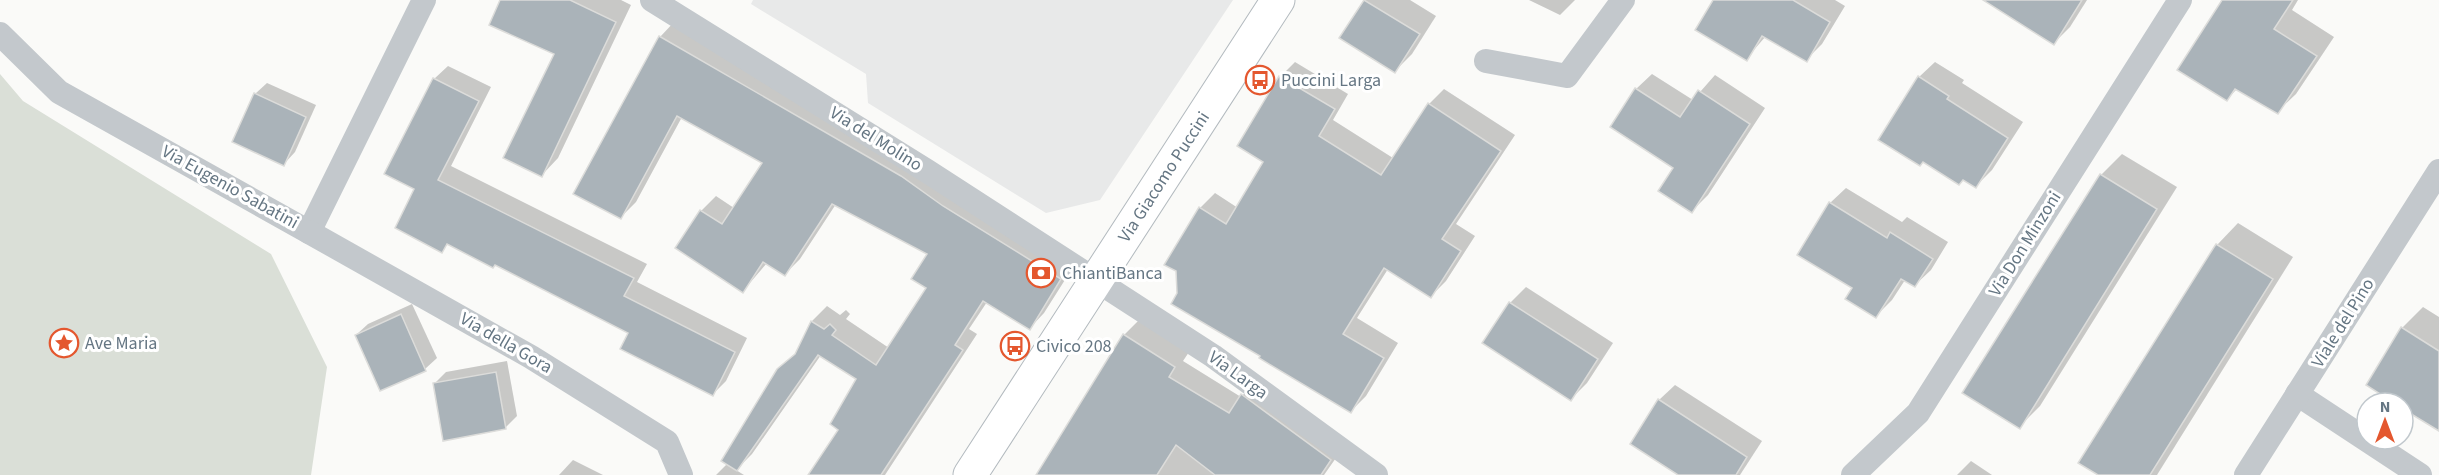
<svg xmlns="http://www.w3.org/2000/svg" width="2439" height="475" viewBox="0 0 2439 475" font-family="'Source Sans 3',sans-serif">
  <rect width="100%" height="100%" fill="#fafaf8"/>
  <path fill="#e8e9e9" d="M753,0H1233L1100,200L1046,213L868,103L866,74L751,4Z"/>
  <path fill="#dadfd7" d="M0,74L23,101L271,254L327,367L311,475H0Z"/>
  <g fill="#0003">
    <path d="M502,0H621L631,5L558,158L542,175L556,53Z"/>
    <path d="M1366,0H1410L1436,16L1412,54L1394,72L1341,38Z"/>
    <path d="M1529,0H1575L1560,15Z"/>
    <path d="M1715,0H1835L1845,6L1822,44L1806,60L1766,36L1746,59Z"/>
    <path d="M2014,0H2087L2070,27L2054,43Z"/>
    <path d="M2223,0H2298L2292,10L2334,37L2296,94L2277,112L2237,89L2227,99Z"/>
    <path d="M675,21L1075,264L1044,313L1029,329L987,302L969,329L977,334L885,475H810L841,430L858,379L821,355L752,454L736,470L744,475H716L728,463L778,370L798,351L812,321L827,306L840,315L846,310L850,314L846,319L889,348L928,288L929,253L836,204L800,259L785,274L767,263L743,291L701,211L716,196L734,208L764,162L682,117L636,202L621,217L660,37Z"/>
    <path d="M1295,62L1348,94L1333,120L1393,158L1429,104L1444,89L1515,135L1456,224L1475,236L1446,281L1431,296L1388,269L1357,318L1398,343L1366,396L1351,411L1262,355L1179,293L1200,208L1215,193L1238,208L1266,161L1280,77Z"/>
    <path d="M1935,62L1964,80L1962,83L2023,122L1992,170L1976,186L1919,77Z"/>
    <path d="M448,66L491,87L451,166L647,264L637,282L747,338L726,381L712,395L630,333L496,263L449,243L441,251L416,188L434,79Z"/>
    <path d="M1652,74L1693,100L1715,75L1765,108L1708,195L1692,211L1675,167L1636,89Z"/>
    <path d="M267,83L316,105L295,152L284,164L255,94Z"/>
    <path d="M2122,154L2177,187L2040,406L2019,427L1965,392L2101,175Z"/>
    <path d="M1846,188L1902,222L1907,217L1948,242L1931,270L1915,285L1905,280L1892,300L1876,316L1854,287L1830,203Z"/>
    <path d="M2238,223L2293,257L2157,475H2101L2080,462L2217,245Z"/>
    <path d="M1526,287L1613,343L1587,383L1571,399L1484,343L1510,303Z"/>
    <path d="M412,304L437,358L425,369L356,335L368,324Z"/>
    <path d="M2423,307L2439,317V430L2403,407V403H2397L2402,328Z"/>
    <path d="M1139,320L1189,352L1183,361L1241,397L1257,380L1345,445L1324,475H1038L1124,335Z"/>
    <path d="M507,361L517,416L505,428L434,384L446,372Z"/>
    <path d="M1675,385L1762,441L1740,475H1681L1659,400Z"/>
    <path d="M573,460L603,475H559Z"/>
    <path d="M1971,461L1992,475H1957Z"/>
  </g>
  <g fill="#aab3b9" stroke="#dcdcda" stroke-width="1.5">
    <path d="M500,0H570L616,22L542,177L503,158L554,54L489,25Z"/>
    <path d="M1364,0L1420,34L1395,73L1339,38Z"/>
    <path d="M1713,0H1793L1830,22L1807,62L1762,36L1747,61L1695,30Z"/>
    <path d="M1983,0H2082L2054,45Z"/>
    <path d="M2222,0H2293L2274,29L2317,56L2278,114L2235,89L2227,101L2177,70Z"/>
    <path d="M659,36L901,176L943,206L1061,279L1030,330L983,301L955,345L963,350L881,475H808L838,430L830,424L856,379L818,355L737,471L721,461L777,369L795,354L811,321L824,329L830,324L836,330L832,335L876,365L926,288L911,279L927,254L832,204L785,276L763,262L743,293L675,248L700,210L722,224L762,163L677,116L621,219L573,194Z"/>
    <path d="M1279,76L1335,109L1319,136L1381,175L1428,103L1501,151L1442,239L1461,251L1431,298L1384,268L1343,334L1384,358L1351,413L1259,358L1260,356L1171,304L1177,293L1176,271L1164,265L1199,207L1226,224L1263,162L1237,146Z"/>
    <path d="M1918,76L1949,96L1947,99L2008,138L1976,188L1963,180L1959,185L1923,162L1920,166L1878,140Z"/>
    <path d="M433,78L479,101L438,180L634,278L624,296L735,352L713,396L620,349L628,333L495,265L493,268L447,244L442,253L395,228L414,189L384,174Z"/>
    <path d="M1635,88L1680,117L1698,90L1750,124L1692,213L1658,191L1673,168L1610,127Z"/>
    <path d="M254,93L306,117L284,166L232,142Z"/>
    <path d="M2100,174L2157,209L2020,429L1962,393Z"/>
    <path d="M1829,202L1887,238L1890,232L1933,259L1915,287L1901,279L1876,318L1845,299L1852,288L1797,255Z"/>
    <path d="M2216,244L2273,279L2150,475H2098L2078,463Z"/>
    <path d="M1509,302L1598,359L1571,401L1482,343Z"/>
    <path d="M401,314L426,371L380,391L355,335Z"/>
    <path d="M2401,327L2439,351V431L2403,409V403H2394L2366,385Z"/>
    <path d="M1123,334L1175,367L1169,377L1229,413L1241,394L1331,460L1321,475H1215L1176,445L1157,475H1036Z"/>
    <path d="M496,372L506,429L443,441L433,383Z"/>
    <path d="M1658,399L1747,457L1736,475H1678L1630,444Z"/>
  </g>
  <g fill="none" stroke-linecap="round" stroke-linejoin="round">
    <g stroke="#b3babf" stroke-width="35">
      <path id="secondary" d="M970,475L1278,0"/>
    </g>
    <g stroke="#c3c8cc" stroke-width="24">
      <path d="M652,0L927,171L1213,356L1376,475"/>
      <path d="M0,34L59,92L309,232L424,0"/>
      <path d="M1486,61L1567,76L1623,0"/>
      <path d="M309,232L531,357L667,442L681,475"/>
      <path d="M2297,394L2420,475"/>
      <path d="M1853,475L1918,413L2180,0"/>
      <path d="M2246,475L2439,171"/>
    </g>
    <use href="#secondary" stroke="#fff" stroke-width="33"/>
  </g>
  <defs>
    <g id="bus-ring" transform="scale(1.5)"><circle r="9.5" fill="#fff" stroke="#e4572e" stroke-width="1.5"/><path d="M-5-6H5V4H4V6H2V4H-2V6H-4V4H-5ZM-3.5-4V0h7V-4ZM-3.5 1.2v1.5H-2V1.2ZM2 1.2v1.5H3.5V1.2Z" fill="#e4572e"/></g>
    <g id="bank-ring" transform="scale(1.5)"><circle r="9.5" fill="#fff" stroke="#e4572e" stroke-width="1.5"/><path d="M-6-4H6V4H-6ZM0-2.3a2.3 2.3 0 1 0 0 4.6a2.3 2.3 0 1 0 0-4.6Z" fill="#e4572e"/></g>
    <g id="sight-ring" transform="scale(1.5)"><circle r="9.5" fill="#fff" stroke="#e4572e" stroke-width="1.5"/><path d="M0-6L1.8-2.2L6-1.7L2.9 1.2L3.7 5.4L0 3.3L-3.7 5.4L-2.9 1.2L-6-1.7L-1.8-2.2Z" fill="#e4572e"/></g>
  </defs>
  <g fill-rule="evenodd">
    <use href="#bus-ring" x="1260" y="80"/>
    <use href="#bank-ring" x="1041" y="273"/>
    <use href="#sight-ring" x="64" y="343"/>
    <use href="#bus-ring" x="1015" y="346"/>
  </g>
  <g text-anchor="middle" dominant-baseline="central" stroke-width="6" stroke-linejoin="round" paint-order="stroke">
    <g font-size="18" fill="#657683" stroke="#fff" text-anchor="start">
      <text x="1281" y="80">Puccini Larga</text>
      <text x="1062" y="273">ChiantiBanca</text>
      <text x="85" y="343">Ave Maria</text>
      <text x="1036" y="346">Civico 208</text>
    </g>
    <g font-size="18" fill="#657683" stroke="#fff">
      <text transform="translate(876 139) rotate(32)">Via del Molino</text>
      <text transform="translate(1164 177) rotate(-57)">Via Giacomo Puccini</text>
      <text transform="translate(230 187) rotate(29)">Via Eugenio Sabatini</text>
      <text transform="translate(2025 244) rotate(-58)">Via Don Minzoni</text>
      <text transform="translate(2343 323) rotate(-58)">Viale del Pino</text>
      <text transform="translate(506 343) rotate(30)">Via della Gora</text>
      <text transform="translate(1238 375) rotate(36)">Via Larga</text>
    </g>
  </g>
  <g transform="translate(2385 421)"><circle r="28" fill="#ffffff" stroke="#c1c8cd" stroke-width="1.5"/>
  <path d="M0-4.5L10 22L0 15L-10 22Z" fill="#e4572e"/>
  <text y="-9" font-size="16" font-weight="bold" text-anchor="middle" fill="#657683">N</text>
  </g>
</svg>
